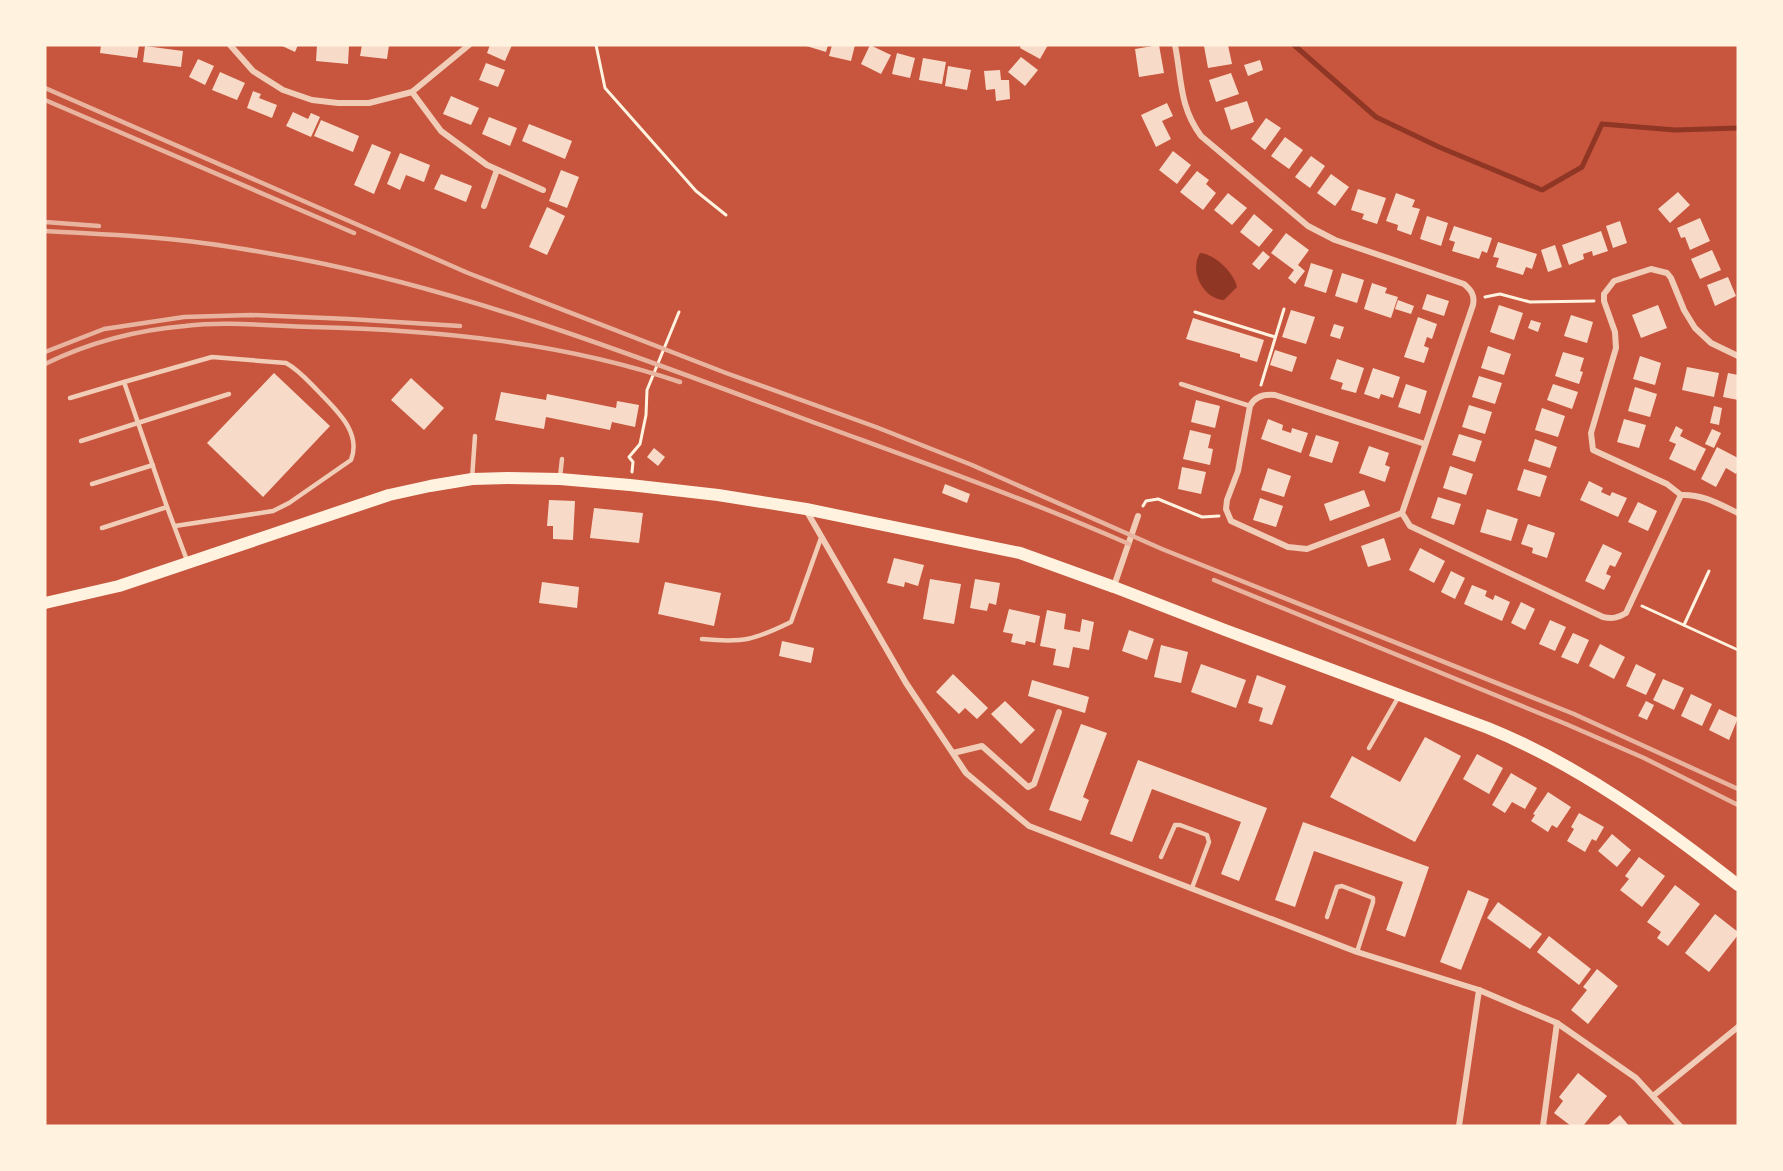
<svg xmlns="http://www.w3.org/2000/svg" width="1783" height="1171" viewBox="0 0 1783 1171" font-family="'Exo 2',sans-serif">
  <rect width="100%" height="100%" fill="#c8553d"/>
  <path fill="#8f3625" d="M1200,253C1215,254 1234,273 1237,287L1224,300C1203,299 1189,271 1200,253Z"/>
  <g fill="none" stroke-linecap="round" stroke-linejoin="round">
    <path stroke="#8f3625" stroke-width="5" d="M1294,45L1376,117L1439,147L1542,190L1582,167L1602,124L1675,130L1738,128"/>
  </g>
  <g fill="#f7dbc8">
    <path d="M101,45H139L137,58L100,53Z"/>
    <path d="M280,45H298L295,52Z"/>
    <path d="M317,45L349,46L348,64L316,61Z"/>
    <path d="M362,45H389L387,59L360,56Z"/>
    <path d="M490,45H512L505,61L487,53Z"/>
    <path d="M803,45H828L826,52Z"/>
    <path d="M832,45H855L851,61L829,56Z"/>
    <path d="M870,45L891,55L881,74L861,64Z"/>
    <path d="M1021,45H1048L1040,59L1020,48Z"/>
    <path d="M1159,45L1164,73L1139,77L1135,49Z"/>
    <path d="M1210,45H1228L1232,64L1208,68L1204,46Z"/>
    <path d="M145,46L183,51L181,67L143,62Z"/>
    <path d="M897,53L915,58L910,78L892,74Z"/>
    <path d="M1021,57L1038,70L1025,86L1008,72Z"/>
    <path d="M923,58L946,62L942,84L919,80Z"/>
    <path d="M198,59L214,66L205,85L189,77Z"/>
    <path d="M1260,60L1263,70L1248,76L1244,65Z"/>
    <path d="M486,63L505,70L498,87L479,80Z"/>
    <path d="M948,66L971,70L967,90L945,86Z"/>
    <path d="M1000,70L1001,80H1009L1010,99L996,101L995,89L986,90L984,71Z"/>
    <path d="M220,72L245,83L237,100L212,90Z"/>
    <path d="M1231,73L1239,94L1216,102L1209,80Z"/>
    <path d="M253,91L261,94L259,98L277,105L272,118L247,108Z"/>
    <path d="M451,96L479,108L471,125L443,114Z"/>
    <path d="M1247,101L1254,122L1231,130L1224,108Z"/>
    <path d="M1167,103L1173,116L1162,121L1171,139L1156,147L1141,115Z"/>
    <path d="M293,112L308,119L311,113L320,117L311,137L286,126Z"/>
    <path d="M489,117L517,128L510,146L482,134Z"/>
    <path d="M1266,118L1281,128L1265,150L1251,139Z"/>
    <path d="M321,120L359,136L353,152L314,136Z"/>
    <path d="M529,124L572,141L565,159L522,141Z"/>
    <path d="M1285,137L1303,150L1289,169L1271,156Z"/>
    <path d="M372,144L391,152L374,194L354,185Z"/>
    <path d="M1173,151L1191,165L1177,184L1159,170Z"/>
    <path d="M400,153L430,165L424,182L406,175L400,190L387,184Z"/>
    <path d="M1311,156L1325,166L1310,188L1295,177Z"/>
    <path d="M561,170L579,177L567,208L549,201Z"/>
    <path d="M1197,171L1209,180L1206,184L1216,193L1203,210L1180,192Z"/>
    <path d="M441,174L472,186L466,202L434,189Z"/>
    <path d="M1331,174L1349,187L1335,206L1317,193Z"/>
    <path d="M1358,189L1386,198L1377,224L1362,219L1364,214L1351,210Z"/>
    <path d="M1678,192L1690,205L1670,223L1658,209Z"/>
    <path d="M1228,193L1247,208L1232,225L1214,210Z"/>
    <path d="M1396,193L1415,200L1412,207L1420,209L1411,235L1397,230L1398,225L1386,221Z"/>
    <path d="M547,207L565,216L547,255L529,247Z"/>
    <path d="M1254,214L1273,230L1259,247L1240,232Z"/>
    <path d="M1427,216L1448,223L1441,246L1420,239Z"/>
    <path d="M1700,218L1710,241L1690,250L1685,237L1681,238L1677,228Z"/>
    <path d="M1620,221L1627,243L1613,248L1606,226Z"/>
    <path d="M1454,226L1492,238L1487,253L1482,251L1479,259L1452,251L1455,242L1449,240Z"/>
    <path d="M1601,231L1608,251L1593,256L1592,251L1583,254L1584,259L1569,265L1562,245Z"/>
    <path d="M1286,233L1309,250L1298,265L1305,271L1295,284L1288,278L1294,270L1271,253Z"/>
    <path d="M1498,242L1537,254L1532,269L1526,267L1523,275L1496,267L1499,258L1493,257Z"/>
    <path d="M1555,245L1562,267L1548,272L1541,250Z"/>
    <path d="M1712,250L1721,270L1700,279L1691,259Z"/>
    <path d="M1263,251L1270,257L1259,270L1252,264Z"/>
    <path d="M1311,263L1333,270L1326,293L1304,286Z"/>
    <path d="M1342,273L1364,280L1357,303L1335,296Z"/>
    <path d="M1728,277L1736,296L1715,306L1707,285Z"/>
    <path d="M1372,283L1387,288L1385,293L1398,297L1391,318L1364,309Z"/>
    <path d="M1427,294L1449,301L1444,316L1422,309Z"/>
    <path d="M1398,300L1414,306L1411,314L1395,309Z"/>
    <path d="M1499,305L1523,313L1514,340L1490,332Z"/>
    <path d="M1658,305L1667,328L1641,338L1632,315Z"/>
    <path d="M1291,310L1315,317L1306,344L1282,337Z"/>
    <path d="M1571,315L1593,322L1587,343L1564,336Z"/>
    <path d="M1418,317L1437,324L1432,339L1427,337L1424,346L1429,348L1424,363L1404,357Z"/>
    <path d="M1193,318L1264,340L1257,362L1240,357V354L1186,339Z"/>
    <path d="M1531,320L1541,323L1538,332L1528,328Z"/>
    <path d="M1334,324L1344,327L1340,339L1330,336Z"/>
    <path d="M1488,346L1511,354L1504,375L1481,368Z"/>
    <path d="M1275,350L1297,357L1292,372L1270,365Z"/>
    <path d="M1563,352L1584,358L1580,371L1583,372L1579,384L1555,376Z"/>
    <path d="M1640,356L1661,363L1655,385L1633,379Z"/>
    <path d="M1337,359L1364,368L1356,393L1341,389L1343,383L1330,379Z"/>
    <path d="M1687,367L1719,373L1714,397L1682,390Z"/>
    <path d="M1373,368L1400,377L1393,398L1381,394L1379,399L1364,394Z"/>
    <path d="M274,373L330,426L263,497L207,443Z"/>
    <path d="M1728,373L1738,375V400L1723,397Z"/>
    <path d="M1479,376L1502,383L1495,404L1472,397Z"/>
    <path d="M411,378L444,408L424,430L391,400Z"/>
    <path d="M1406,384L1427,391L1420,414L1398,407Z"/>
    <path d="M1553,384L1578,392L1572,409L1547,400Z"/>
    <path d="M1635,387L1657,394L1650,417L1628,411Z"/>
    <path d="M501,392L546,400L547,394L616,408L617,401L639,405L635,427L612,422L610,430L546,417L544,429L495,420Z"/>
    <path d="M1196,400L1220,406L1215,428L1191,422Z"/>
    <path d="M1469,405L1492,412L1485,434L1462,427Z"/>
    <path d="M1714,406L1722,408L1719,425L1710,423Z"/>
    <path d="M1542,408L1565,416L1558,437L1535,430Z"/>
    <path d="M1268,419L1283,425L1282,430L1291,433L1292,428L1308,433L1301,453L1261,439Z"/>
    <path d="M1624,419L1646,425L1639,448L1617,442Z"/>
    <path d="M1676,426L1683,430L1680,436L1706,449L1695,471L1669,459L1676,444L1669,441Z"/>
    <path d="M1712,429L1721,433L1714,448L1705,444Z"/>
    <path d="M1190,430L1211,435L1208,448L1213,449L1210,465L1183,459Z"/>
    <path d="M1459,434L1482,441L1475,462L1452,455Z"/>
    <path d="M1316,435L1339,442L1332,463L1309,456Z"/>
    <path d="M1535,439L1557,447L1550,468L1528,461Z"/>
    <path d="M1369,446L1389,453L1385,465L1390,467L1385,482L1359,473Z"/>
    <path d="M1717,447L1738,458V470L1736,474L1726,468L1716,487L1701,479Z"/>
    <path d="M654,448L665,457L658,466L647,457Z"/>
    <path d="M1450,466L1473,474L1466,495L1443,488Z"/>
    <path d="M1182,467L1206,472L1201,494L1178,489Z"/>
    <path d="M1268,468L1291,476L1284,497L1261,490Z"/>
    <path d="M1524,469L1547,476L1540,497L1517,490Z"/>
    <path d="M1589,481L1603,488L1601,492L1610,496L1612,492L1627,498L1618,517L1580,500Z"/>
    <path d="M945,484L970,494L967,503L942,493Z"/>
    <path d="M1364,490L1370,506L1330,521L1324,504Z"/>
    <path d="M1438,497L1461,504L1454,525L1431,518Z"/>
    <path d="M1260,498L1283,506L1276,527L1253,520Z"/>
    <path d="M549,500L575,501L573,540L553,539V526H547Z"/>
    <path d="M1638,502L1657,511L1648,531L1628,522Z"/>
    <path d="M594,508L643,513L639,543L590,538Z"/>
    <path d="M1487,509L1518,519L1511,541L1480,532Z"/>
    <path d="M1528,524L1555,533L1547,558L1532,553L1533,548L1521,544Z"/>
    <path d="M1384,538L1391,560L1368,567L1361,546Z"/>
    <path d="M1603,544L1622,553L1615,567L1610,565L1608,569L1606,574L1611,576L1604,590L1585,581Z"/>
    <path d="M1420,548L1445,561L1434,583L1409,570Z"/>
    <path d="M894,558L924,565L918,586L905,582L904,587L887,583Z"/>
    <path d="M1451,571L1465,578L1455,599L1441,592Z"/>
    <path d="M930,579L961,584L954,624L923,619Z"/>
    <path d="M975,579L1000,583L996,605L989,603L987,611L970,608Z"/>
    <path d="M542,582L579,587L577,608L539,603Z"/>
    <path d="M665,582L721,593L714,626L658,614Z"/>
    <path d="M1472,585L1487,591L1485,596L1493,600L1495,595L1510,602L1502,621L1464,604Z"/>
    <path d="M1521,602L1535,609L1525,630L1511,623Z"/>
    <path d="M1009,609L1040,616L1035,643L1026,641L1025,645L1011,642L1013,634L1003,632Z"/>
    <path d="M1047,610L1066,614L1064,629L1080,632L1082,619L1094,622L1089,650L1073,647L1069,668L1053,665L1056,649L1040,646Z"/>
    <path d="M1550,620L1566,627L1555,651L1539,644Z"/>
    <path d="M1129,630L1154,639L1147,660L1122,651Z"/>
    <path d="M1573,633L1589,640L1578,664L1561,657Z"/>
    <path d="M782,641L814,648L811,663L779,656Z"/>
    <path d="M1600,644L1625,657L1614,679L1589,666Z"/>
    <path d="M1161,645L1188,652L1181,683L1154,677Z"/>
    <path d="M1201,664L1246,680L1236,708L1191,692Z"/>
    <path d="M1636,664L1656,674L1646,695L1626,686Z"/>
    <path d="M953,674L988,708L977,719L965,708L959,714L936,692Z"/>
    <path d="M1257,675L1286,686L1272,725L1259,721L1263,708L1248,703Z"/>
    <path d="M1663,679L1684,688L1674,710L1653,700Z"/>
    <path d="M1032,680L1089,697L1085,713L1028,696Z"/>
    <path d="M1691,694L1712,704L1702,726L1681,716Z"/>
    <path d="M1005,701L1035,730L1021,744L991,714Z"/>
    <path d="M1646,701L1654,705L1647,720L1638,716Z"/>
    <path d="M1719,709L1738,718L1729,740L1709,730Z"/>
    <path d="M1081,724L1107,733L1083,797L1089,800L1081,821L1049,810Z"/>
    <path d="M1425,737L1461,756L1415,842L1330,797L1352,756L1400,782Z"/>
    <path d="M1477,754L1503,768L1489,794L1463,779Z"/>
    <path d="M1138,760L1267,808L1239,881L1221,874L1241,822L1152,789L1132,842L1110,834Z"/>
    <path d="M1511,773L1537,788L1525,809L1512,802L1505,813L1492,805Z"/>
    <path d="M1548,792L1571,807L1557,828L1552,825L1548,832L1531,821L1535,815L1533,814Z"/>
    <path d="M1579,813L1604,827L1596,841L1592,839L1585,852L1567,841L1574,829L1571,827Z"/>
    <path d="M1303,822L1429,867L1405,937L1386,930L1403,882L1314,851L1295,907L1275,900Z"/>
    <path d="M1612,834L1631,850L1617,867L1598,851Z"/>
    <path d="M1639,857L1665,876L1642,907L1620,890L1629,879L1625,876Z"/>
    <path d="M1675,885L1700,904L1668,946L1657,938L1661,932L1647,922Z"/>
    <path d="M1468,890L1489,899L1461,970L1440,962Z"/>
    <path d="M1498,902L1542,934L1530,949L1487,918Z"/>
    <path d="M1715,914L1738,932V935L1709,972L1685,953Z"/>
    <path d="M1549,936L1591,969L1579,985L1537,952Z"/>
    <path d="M1597,969L1618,986L1588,1024L1571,1010L1587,990L1583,987Z"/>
    <path d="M1578,1073L1607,1096L1583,1126H1571L1554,1113L1563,1101L1559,1097Z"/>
    <path d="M1620,1115L1629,1126H1607Z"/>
  </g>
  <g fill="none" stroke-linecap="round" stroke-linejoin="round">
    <g stroke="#fff3e0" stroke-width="3">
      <path d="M596,45L605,88L696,191L726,215"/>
      <path d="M1485,297L1500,294L1530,302L1594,301"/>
      <path d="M1195,312L1275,337"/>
      <path d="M1261,385L1284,309"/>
      <path d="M632,472L633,462L629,457L640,444L646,415L647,390L679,312"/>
      <path d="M1143,506L1146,501L1158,499L1202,517L1219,516"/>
      <path d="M1642,606L1738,650"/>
      <path d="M1684,625L1709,571"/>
    </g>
    <g stroke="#f1ccb7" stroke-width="4.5">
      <path d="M1181,384L1250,406"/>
      <path d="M70,398L124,382"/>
      <path d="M81,441L229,394"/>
      <path d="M560,477L562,459"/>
      <path d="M472,479L475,436"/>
      <path d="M92,484L153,465"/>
      <path d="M175,526L273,511L289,503L351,460C362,432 336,410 318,391C308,381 299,370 286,363L212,357L124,382L167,507L188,563"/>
      <path d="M102,528L167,507"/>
      <path d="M702,639C744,643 754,640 791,622L821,538"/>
      <path d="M1369,748L1399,696"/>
      <path d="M1161,857L1175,825H1180L1207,835L1209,842L1192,888"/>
      <path d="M1327,917L1337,887L1342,886L1373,898V902L1357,952"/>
    </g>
    <g stroke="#f1ccb7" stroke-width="6">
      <path d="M230,45L253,71L283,90L312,100L338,103H369L412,92L469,45"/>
      <path d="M1175,45C1182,80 1179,106 1201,136L1308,226L1335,240L1464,284C1471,290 1475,295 1473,305L1402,513L1410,526L1603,617C1612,619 1618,618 1626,613L1681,495"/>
      <path d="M412,92L441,131L487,165L543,190"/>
      <path d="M484,206L497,170"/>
      <path d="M1738,356L1711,343L1695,328L1684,310L1671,278L1667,273L1651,269L1614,281L1604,294V301L1615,332L1616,348L1591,433L1593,450L1667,484L1681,495C1702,494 1719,504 1738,513"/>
      <path d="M806,510L906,683L966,773L1029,826L1357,952L1479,990L1557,1023L1636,1078L1680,1126"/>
      <path d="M1402,513L1307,549L1288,547L1231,521L1226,509L1227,500L1238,471L1250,406C1255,396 1265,394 1275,395L1425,444"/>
      <path d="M1114,586L1138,516"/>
      <path d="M953,753L982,746L1028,787L1034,784L1059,712"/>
      <path d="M1653,1096L1738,1027"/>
      <path d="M1459,1126L1479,990"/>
      <path d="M1543,1126L1557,1023"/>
    </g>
    <path stroke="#fff3e0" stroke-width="12" d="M45,603L119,586L389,495L430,486L472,479L508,478L560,479L630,485L718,495L806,509L1020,553L1114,587L1225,630L1488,728C1579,765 1660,824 1738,885"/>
    <g stroke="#e9b49f" stroke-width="4.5">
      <path d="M45,88L468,273L726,373L876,427L972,465L1162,549L1574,714L1738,789"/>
      <path d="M45,100L354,233"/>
      <path d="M45,222L99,226"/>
      <path d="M45,231C92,234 140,235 187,241C225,245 262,252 300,259C475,293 643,359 810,421C916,460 1024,498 1129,544"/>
      <path d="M45,352L104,329L184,317L251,315L349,319L460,326"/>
      <path d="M45,364C88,343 137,330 185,326C226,321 270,326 312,327C437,330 561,342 680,382"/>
      <path d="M1214,580L1566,724L1644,758L1738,805"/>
    </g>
  </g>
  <rect width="1783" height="1171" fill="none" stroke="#fff3e0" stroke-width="93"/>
</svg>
